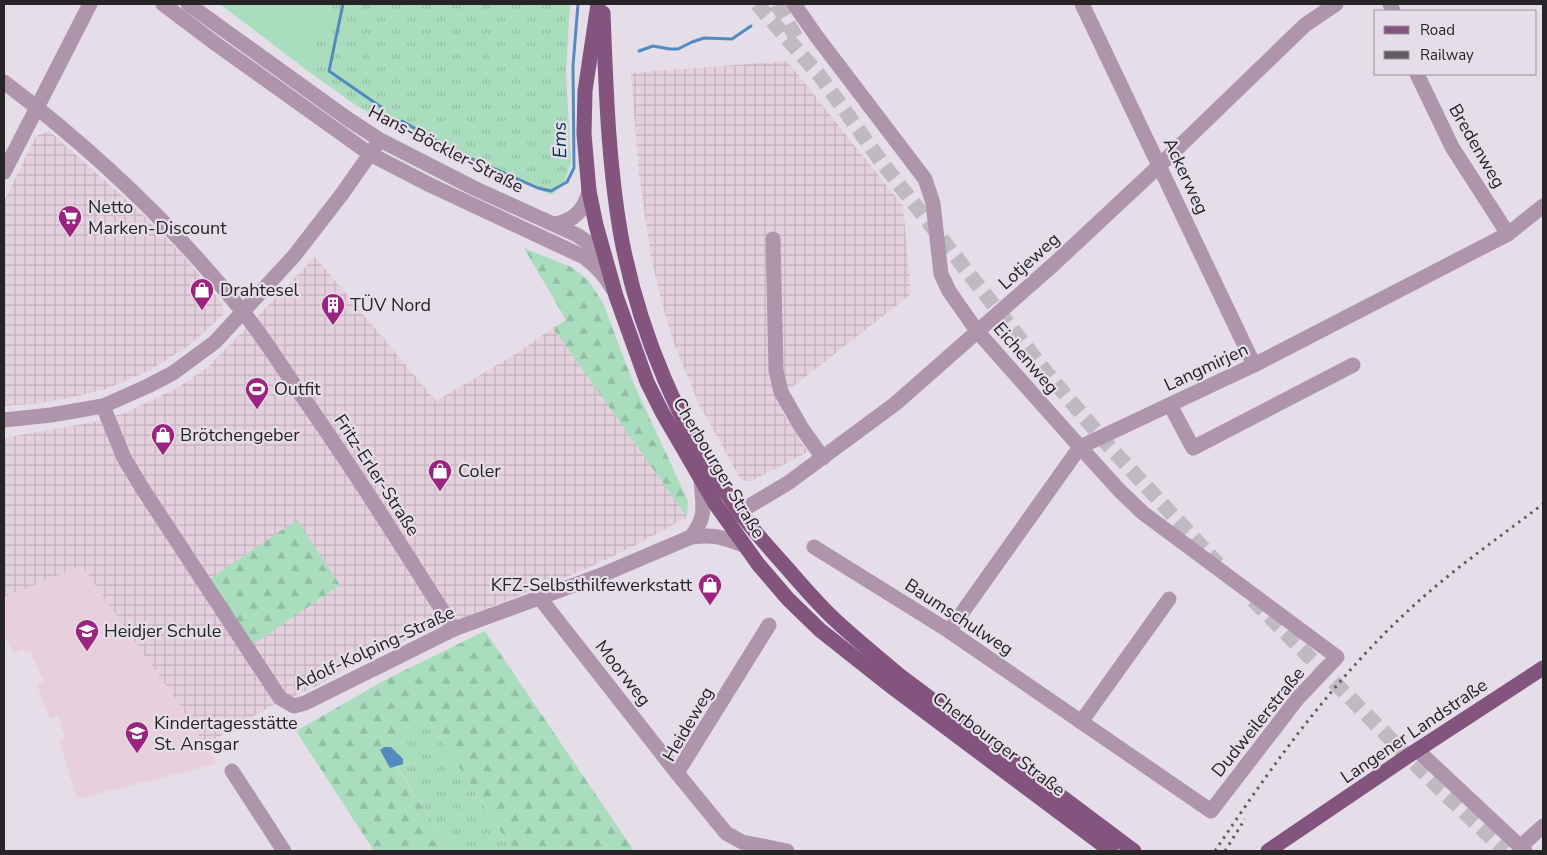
<svg xmlns="http://www.w3.org/2000/svg" width="1547" height="855" viewBox="0 0 1547 855" font-family="'Nunito Sans',sans-serif">
  <defs>
    <pattern id="industrial-grid" width="8" height="8" patternUnits="userSpaceOnUse" patternTransform="scale(1.25)"><rect width="8" height="8" fill="#e5d0de"/><path d="M0 4h8M4 0v8" fill="none" stroke="#c4b2be"/></pattern>
    <pattern id="grass-tufts" width="24" height="20" patternUnits="userSpaceOnUse" patternTransform="scale(1.25)"><rect width="24" height="20" fill="#aaddbe"/><path d="M3 7l-1-3M5 7V3M7 7l1-3M15 17l-1-3M17 17v-4M19 17l1-3" fill="none" stroke="#92bea3"/></pattern>
    <pattern id="forest-firs" width="22" height="20" patternUnits="userSpaceOnUse" patternTransform="scale(1.25)"><rect width="22" height="20" fill="#aaddbe"/><path d="M5 1l3.5 6h-7zM16 11l3.5 6h-7z" fill="#92bea3"/></pattern>
  </defs>
  <rect width="100%" height="100%" fill="#e5dee9"/>
  <g fill="url(#industrial-grid)">
    <path d="M787,61L903,206L911,294L790,389L776,397L784,415L808,452L751,481H747L741,480L699,404L674,344L661,300L651,257L639,176L631,73Z"/>
    <path d="M49,131L139,211L181,253L222,303L224,311L222,316L187,347L150,370L106,389L69,398L33,404L4,406V201L36,136Z"/>
    <path d="M315,257L436,401L514,355L553,328L687,517L638,544L586,569L374,653L317,686L271,706L205,745L174,697L82,567L4,597V438L94,422L127,412L177,388L207,368Z"/>
  </g>
  <path fill="#e7d0dc" d="M82,566L174,697L217,764L77,799L59,740L65,738L58,715L50,719L37,685L43,681L30,651L25,654L23,649L13,654L4,633V597Z"/>
  <g fill="url(#grass-tufts)">
    <path d="M331,4H570L566,73L571,163L564,183L552,195L429,146L357,106L305,69Z"/>
    <path d="M429,720L513,851H451L386,749Z"/>
  </g>
  <g fill="url(#forest-firs)">
    <path d="M524,248L571,267L588,280L603,303L633,382L688,501L687,517L553,328L566,320Z"/>
    <path d="M297,520L340,585L252,645L209,579Z"/>
    <path d="M485,631L634,851H513L429,720L386,750L451,851H374L296,731L387,679Z"/>
  </g>
  <path fill="#aaddbe" d="M220,4H331L305,69Z"/>
  <path fill="#528bbf" d="M384,747H391L403,759V764L390,768L380,750Z"/>
  <g fill="none" stroke-linecap="round" stroke-linejoin="round">
    <g stroke="#528bbf" stroke-width="3">
      <path d="M343,4L329,71L381,107"/>
      <path d="M639,51L653,46L670,49H678L692,42L704,38L732,39L751,26"/>
      <path d="M402,121L454,151L538,188L551,191L567,182L574,168L573,66L578,4"/>
    </g>
    <g stroke="#bfb9c2" stroke-width="15" stroke-dasharray="15 8" stroke-linecap="butt">
      <path d="M757,4L820,76L883,164L1046,372L1107,444L1218,564"/>
      <path d="M777,4L797,39"/>
      <path d="M1253,600L1441,790L1505,851"/>
    </g>
    <g stroke="#af95ac" stroke-width="15">
      <path d="M163,4L216,44L370,154L430,185L584,257C596,266 605,275 612,288"/>
      <path d="M188,4L348,119L380,140L476,189L577,235L603,253L595,256"/>
      <path d="M794,4L817,37L925,179L933,203L941,274L949,291L977,331L1080,447L1120,491L1143,513L1337,657L1298,698L1211,811L949,631L814,547"/>
      <path d="M1082,4L1254,365"/>
      <path d="M1390,4L1393,11"/>
      <path d="M1417,74L1452,147L1508,234"/>
      <path d="M4,82C91,148 174,226 243,312C262,335 278,361 295,386C351,465 402,547 454,629"/>
      <path d="M4,172L90,4"/>
      <path d="M555,224C574,221 585,209 589,191"/>
      <path d="M773,239L776,370L781,392L801,427L823,458"/>
      <path d="M1170,405L1193,448L1353,365"/>
      <path d="M103,406L124,458L144,491L280,698L294,706L305,703L454,629L604,574L691,537C713,534 722,537 743,545"/>
      <path d="M4,420L51,415L103,406L148,386L173,373L215,342L294,256L342,194L375,147"/>
      <path d="M729,518L788,483L895,404L1054,264L1160,165L1305,25L1336,4"/>
      <path d="M691,537C707,517 703,506 701,481"/>
      <path d="M539,597L677,773"/>
      <path d="M769,625L677,773L726,833L742,842L787,851"/>
      <path d="M949,631L1080,447L1254,365L1508,234L1543,206"/>
      <path d="M1081,722L1169,599"/>
      <path d="M1417,750L1525,851"/>
      <path d="M232,771L284,851"/>
      <path d="M1520,847L1543,826"/>
    </g>
    <g stroke="#82547e" stroke-width="15">
      <path d="M598,4L585,91L584,134L589,191L596,225L616,296L647,382L662,412L716,505L758,564L788,599L820,630L892,687L1111,851"/>
      <path d="M603,13C606,87 608,163 621,236C639,333 680,429 738,510C750,527 765,543 779,559C797,579 814,600 833,618C854,638 877,656 899,675L1134,851"/>
      <path d="M1268,851L1408,756L1543,668"/>
    </g>
    <g stroke="#605c62" stroke-width="3" stroke-dasharray="2.5 5" stroke-linecap="butt">
      <path d="M1215,851C1277,758 1343,666 1429,592C1465,561 1505,533 1543,504"/>
      <path d="M1225,851L1245,819"/>
    </g>
  </g>
  <defs>
    <g id="supermarket-pin" transform="scale(1.25)"><path d="M0 17L-7.5 6A9.5 9.5 0 1 1 7.5 6Z" fill="#9b247f" stroke="#e5dee9"/><path d="M-6-5.5h2.5l.6 2H6L4.5 2H-2.5L-4.4-4H-6ZM-1.5 3.2a1.3 1.3 0 1 0 .1 0ZM3 3.2a1.3 1.3 0 1 0 .1 0Z" fill="#fff"/></g>
    <g id="shop-pin" transform="scale(1.25)"><path d="M0 17L-7.5 6A9.5 9.5 0 1 1 7.5 6Z" fill="#9b247f" stroke="#e5dee9"/><path d="M-5-2.5h2.3a2.7 3.5 0 0 1 5.4 0H5L5.5 6h-11ZM-1.5-2.5h3a1.5 2.3 0 0 0-3 0Z" fill="#fff"/></g>
    <g id="building-pin" transform="scale(1.25)"><path d="M0 17L-7.5 6A9.5 9.5 0 1 1 7.5 6Z" fill="#9b247f" stroke="#e5dee9"/><path d="M-4-6H4V6H1V3H-1V6H-4ZM-2.5-4.3h1.7v1.8h-1.7ZM.8-4.3h1.7v1.8H.8ZM-2.5-1h1.7V.8h-1.7ZM.8-1h1.7V.8H.8Z" fill="#fff"/></g>
    <g id="stadium-pin" transform="scale(1.25)"><path d="M0 17L-7.5 6A9.5 9.5 0 1 1 7.5 6Z" fill="#9b247f" stroke="#e5dee9"/><path d="M0-5a6.5 5 0 1 0 0 10a6.5 5 0 1 0 0-10ZM-3.5-1.8h7v3.6h-7Z" fill="#fff"/></g>
    <g id="school-pin" transform="scale(1.25)"><path d="M0 17L-7.5 6A9.5 9.5 0 1 1 7.5 6Z" fill="#9b247f" stroke="#e5dee9"/><path d="M0-5L7-2L0 1L-7-2ZM-4 1L0 2.5L4 1V4Q0 6-4 4Z" fill="#fff"/></g>
  </defs>
  <g fill-rule="evenodd">
    <use href="#supermarket-pin" x="70" y="217"/>
    <use href="#shop-pin" x="202" y="290"/>
    <use href="#building-pin" x="333" y="305"/>
    <use href="#stadium-pin" x="257" y="389"/>
    <use href="#shop-pin" x="163" y="435"/>
    <use href="#shop-pin" x="440" y="471"/>
    <use href="#shop-pin" x="710" y="585"/>
    <use href="#school-pin" x="87" y="631"/>
    <use href="#school-pin" x="137" y="733"/>
  </g>
  <g text-anchor="middle" dominant-baseline="central" stroke-width="4.5" stroke-linejoin="round" paint-order="stroke">
    <g font-size="18" fill="#272428" stroke="#e5dee9">
      <text transform="translate(1477 146) rotate(60)">Bredenweg</text>
      <text transform="translate(446 149) rotate(27)">Hans-Böckler-Straße</text>
      <text transform="translate(1186 176) rotate(65)">Ackerweg</text>
      <text transform="translate(1029 261) rotate(-42)">Lotjeweg</text>
      <text transform="translate(1026 358) rotate(49)">Eichenweg</text>
      <text transform="translate(1206 367) rotate(-25)">Langmirjen</text>
      <text transform="translate(719 468) rotate(59)">Cherbourger Straße</text>
      <text transform="translate(377 475) rotate(57)">Fritz-Erler-Straße</text>
      <text transform="translate(959 617) rotate(33)">Baumschulweg</text>
      <text transform="translate(374 648) rotate(-25)">Adolf-Kolping-Straße</text>
      <text transform="translate(623 673) rotate(52)">Moorweg</text>
      <text transform="translate(1258 722) rotate(-51)">Dudweilerstraße</text>
      <text transform="translate(688 724) rotate(-60)">Heideweg</text>
      <text transform="translate(1414 731) rotate(-34)">Langener Landstraße</text>
      <text transform="translate(999 744) rotate(37)">Cherbourger Straße</text>
    </g>
    <g font-size="18" fill="#272428" stroke="#e5dee9" text-anchor="start">
      <text x="88" y="207">Netto<tspan x="88" dy="21">Marken-Discount</tspan></text>
      <text x="220" y="290">Drahtesel</text>
      <text x="350" y="305">TÜV Nord</text>
      <text x="274" y="389">Outfit</text>
      <text x="180" y="435">Brötchengeber</text>
      <text x="458" y="471">Coler</text>
      <text x="692" y="585" text-anchor="end">KFZ-Selbsthilfewerkstatt</text>
      <text x="104" y="631">Heidjer Schule</text>
      <text x="154" y="723">Kindertagesstätte<tspan x="154" dy="21">St. Ansgar</tspan></text>
    </g>
    <g font-size="19" font-style="italic" fill="#033053" stroke="#e5dee9">
      <text transform="translate(560 140) rotate(-91)">Ems</text>
    </g>
  </g>
  <rect width="1547" height="855" fill="none" stroke="#272428" stroke-width="10"/>
  <rect x="1374" y="10" width="162" height="65" fill="#e5dee9" stroke="#99949c"/>
  <rect x="1384" y="26" width="25" height="8" fill="#82547e" stroke="#99949c"/>
  <text x="1420" y="35" font-size="15" fill="#272428">Road</text>
  <rect x="1384" y="51" width="25" height="8" fill="#605c62" stroke="#99949c"/>
  <text x="1420" y="60" font-size="15" fill="#272428">Railway</text>
</svg>
